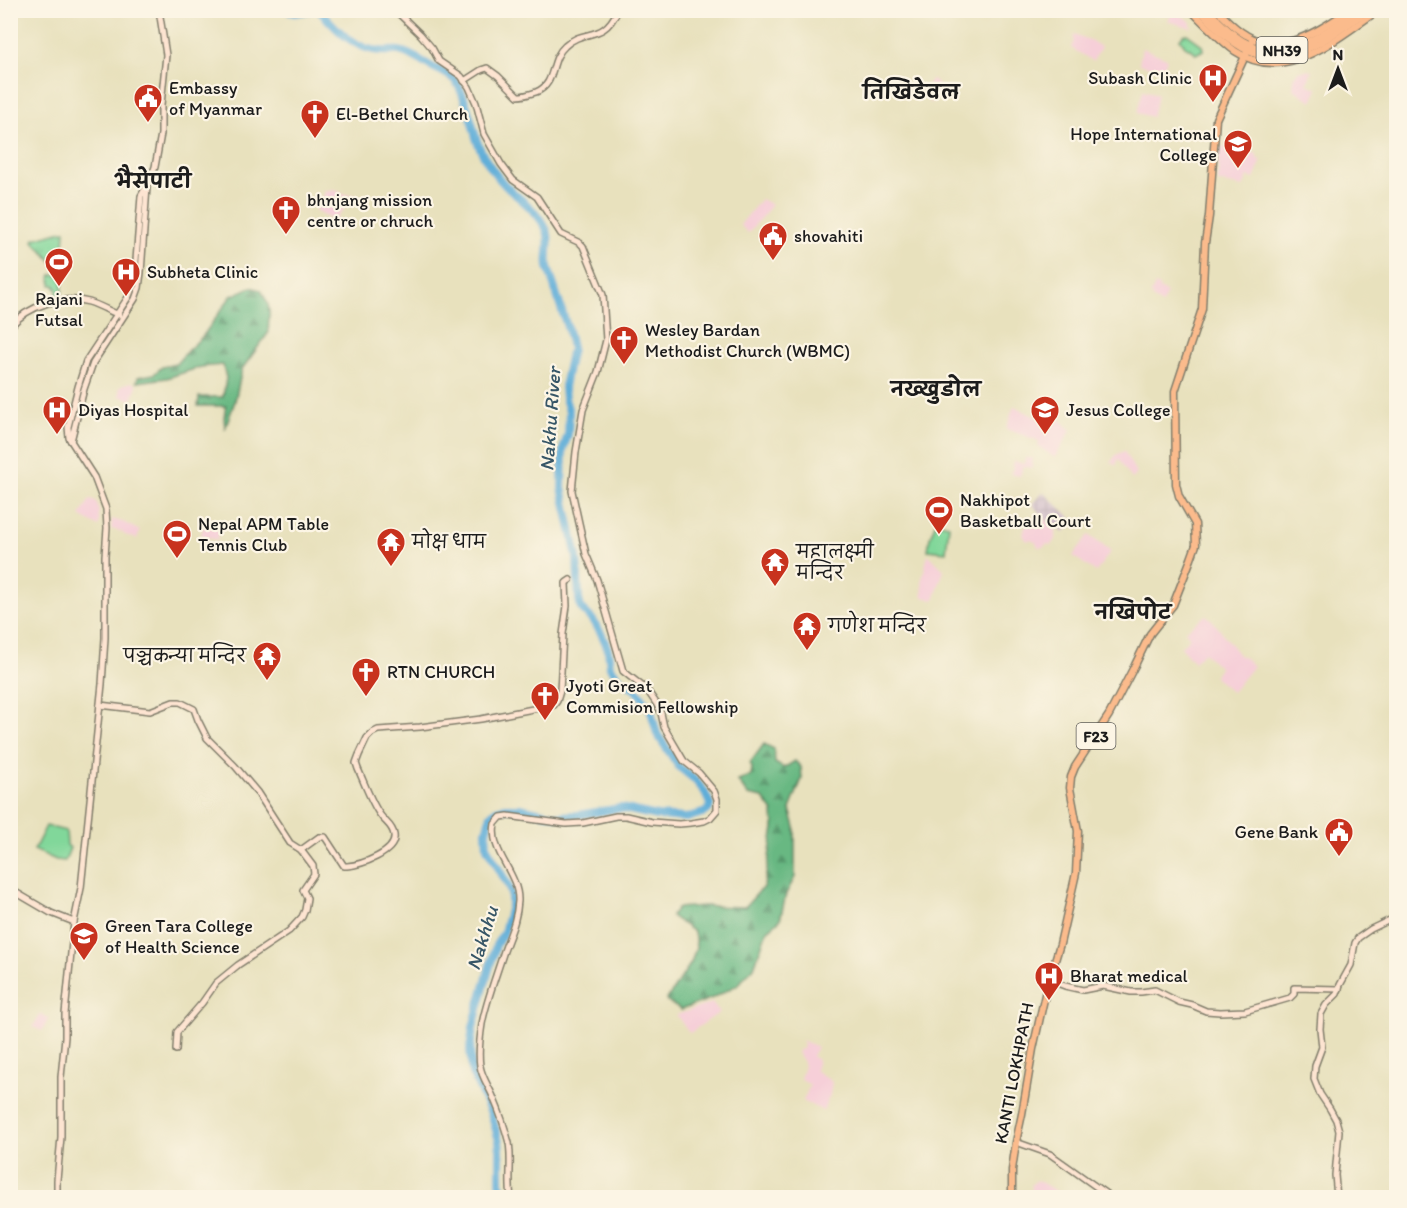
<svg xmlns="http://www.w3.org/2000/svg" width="1407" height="1208" viewBox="0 0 1407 1208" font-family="Itim,'Playpen Sans Deva',sans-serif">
  <defs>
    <pattern id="industrial-grid" width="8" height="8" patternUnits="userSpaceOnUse" patternTransform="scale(1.5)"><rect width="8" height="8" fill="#d1bdca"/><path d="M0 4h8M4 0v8" fill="none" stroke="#b3a2ad"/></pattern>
    <pattern id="grass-tufts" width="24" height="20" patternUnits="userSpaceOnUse" patternTransform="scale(1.5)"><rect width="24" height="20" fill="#81d79a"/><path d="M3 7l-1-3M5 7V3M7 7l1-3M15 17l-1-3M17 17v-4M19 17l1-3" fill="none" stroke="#6fb884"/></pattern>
    <pattern id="forest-firs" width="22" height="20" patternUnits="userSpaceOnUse" patternTransform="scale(1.5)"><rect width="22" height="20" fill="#68b882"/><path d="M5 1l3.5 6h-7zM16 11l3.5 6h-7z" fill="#55956a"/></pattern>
  </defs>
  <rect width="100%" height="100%" fill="#fcf5e5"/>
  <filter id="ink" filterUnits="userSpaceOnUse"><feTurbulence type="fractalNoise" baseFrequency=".0167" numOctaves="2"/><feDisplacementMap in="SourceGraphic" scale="12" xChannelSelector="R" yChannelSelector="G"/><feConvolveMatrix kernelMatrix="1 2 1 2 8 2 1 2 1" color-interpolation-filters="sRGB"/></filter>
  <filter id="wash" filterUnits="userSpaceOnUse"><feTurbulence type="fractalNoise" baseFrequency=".008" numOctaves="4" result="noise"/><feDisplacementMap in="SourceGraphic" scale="24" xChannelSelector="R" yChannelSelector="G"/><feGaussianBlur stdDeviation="1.35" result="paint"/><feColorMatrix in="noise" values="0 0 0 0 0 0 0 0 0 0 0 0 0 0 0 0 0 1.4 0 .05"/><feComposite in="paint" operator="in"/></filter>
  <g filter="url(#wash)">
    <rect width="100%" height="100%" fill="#e8e1bd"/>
    <g fill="#f6cfd8">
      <path d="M1172,11H1174L1190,21L1192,28L1168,21Z"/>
      <path d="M1074,35L1090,40L1101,47L1093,61L1071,48L1074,40L1073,38Z"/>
      <path d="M1142,48L1167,58L1163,70L1139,64Z"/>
      <path d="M1309,70L1312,71L1307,84L1318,89L1312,101L1293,89L1294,78L1298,71Z"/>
      <path d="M932,79L943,89L931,103L921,93Z"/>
      <path d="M1143,90L1158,94L1152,117L1137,113Z"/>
      <path d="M1219,147H1228L1229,150L1242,149L1257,154V159L1262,160L1254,179L1248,177L1243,187L1218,182Z"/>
      <path d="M333,190L340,192L341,194L355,195L335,220L315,211L324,195L325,191Z"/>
      <path d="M761,199L772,205L748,233L740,225Z"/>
      <path d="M1155,285L1160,287L1159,289L1167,293L1162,304L1152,298L1153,296L1150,294Z"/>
      <path d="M132,382L137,385L132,400L119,396L120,393L119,389L122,385Z"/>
      <path d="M1014,406L1041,420L1048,410L1063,421L1064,424L1071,430L1055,458L1038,446L1039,441L1006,429Z"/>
      <path d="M1124,451L1137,474L1132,479L1118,459L1116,466L1111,462L1116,455Z"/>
      <path d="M1025,458H1033L1032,468L1023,466L1020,476L1010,474L1014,467L1012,465L1014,461L1024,464Z"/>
      <path d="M90,499L96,501L99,510V527L80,516Z"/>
      <path d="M1039,517L1042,519L1043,518L1056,528V538L1051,545L1047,544L1043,547H1038L1036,542L1031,539L1027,541L1023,535L1025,526L1030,522L1033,524Z"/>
      <path d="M206,518L222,522L217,540L201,535Z"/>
      <path d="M112,519L123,522L140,531L137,539L123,534V532L111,529Z"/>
      <path d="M1088,535L1111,551L1096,572L1073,556Z"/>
      <path d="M928,554L944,570L934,600L923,597L922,579Z"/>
      <path d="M1206,615L1213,621L1239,655L1246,659L1253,666L1232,692L1214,677L1220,668L1204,652L1194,662L1181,647L1190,637L1185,631Z"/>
      <path d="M712,1003L720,1012L690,1033L676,1015Z"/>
      <path d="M40,1014L49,1018L42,1031L33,1027Z"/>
      <path d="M802,1040L817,1047L812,1056L818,1060L815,1070L832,1082L830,1095L823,1111L803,1101L810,1085L800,1079L804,1066L802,1059L797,1053L799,1049L801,1050L804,1045Z"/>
      <path d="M1037,1180L1065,1196L1067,1197H1022L1023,1193L1031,1194V1185Z"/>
    </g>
    <path fill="url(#industrial-grid)" d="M1043,492L1073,520L1064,533L1042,516L1032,504Z"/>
    <path fill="url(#grass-tufts)" stroke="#4e7a5b" stroke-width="1.5" d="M62,231H65L63,262L60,264L53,262L33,241L34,239Z"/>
    <g fill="url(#forest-firs)" stroke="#426a4f" stroke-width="1.5">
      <path d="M251,287L261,290C263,295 267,300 268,305C271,314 267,323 269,332L242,369L235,401L225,429L224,417L226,406H198L199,397H223L226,378L223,365L201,367L167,378L137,382L138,377L154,374L162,367L176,364L188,350L203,336L231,296Z"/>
      <path d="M764,744L774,749L775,763L784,768L795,761L801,767L802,779L790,809L795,827V877L786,894L780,920L767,931L754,967L737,985L715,997L681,1010L666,1001L691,963L696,948L694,932L671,916L677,908L704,906L745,907L764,886L774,828L773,812L763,798L748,795L738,781L751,776L752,767L750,763Z"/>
    </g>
    <g fill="#81d79a" stroke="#4e7a5b" stroke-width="1.5">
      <path d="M1187,34L1202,45L1203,50L1196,54L1194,51L1185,46L1180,39L1183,35Z"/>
      <path d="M51,275H63L62,298L57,297V288H55V285H51Z"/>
      <path d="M936,522L949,525L946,552L928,550L930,537Z"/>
      <path d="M46,826L66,831L67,845L70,848L65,861L56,860L34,850Z"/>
    </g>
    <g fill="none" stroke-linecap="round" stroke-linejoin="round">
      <g stroke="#5fadd8" stroke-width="8">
        <path d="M287,10L295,13L311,10"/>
        <path d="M318,10L321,12C337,30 355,50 381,51C387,52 393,50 399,51C412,54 421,61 432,67C438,70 446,73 452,78C463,85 473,127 477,141C483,158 497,178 510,190C524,202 539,213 547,231C551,241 546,255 548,267L568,330L572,348L564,387L565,398L569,412L568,434L563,450L562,488L577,558L579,599L581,608L593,620L602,635L608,649L610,667L622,681L632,687L640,694L651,711L657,734L679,767L695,780L704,791L710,804L709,809L706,812L687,818L657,816L621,808L578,815L557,816L520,808H503L496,810L491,815L486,831L487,848L508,885L511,894V906L507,921L504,932L496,945L480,1001L473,1027L470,1049L472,1073L491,1113L499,1141L500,1150V1182L502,1198"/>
      </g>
    </g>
  </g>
  <g filter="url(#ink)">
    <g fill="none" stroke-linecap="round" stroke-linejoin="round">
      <g stroke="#827e6c" stroke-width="8">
        <g id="secondary">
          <path d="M395,10L420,34L432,48L439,61L461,76L469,87L476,103L484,134L501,164L513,180L537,197L561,234L580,243L583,246L603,295L606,340L598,372L583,410L576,452L572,491L579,523L586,554L597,580L623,671L647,690L656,703L661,713L664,727L681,756L684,761L699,773L714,791L717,799V810L710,818L704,821L691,823L679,824L652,822L626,816H616L583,823L566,824L508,816L501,817L495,824C489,852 519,873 518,901C517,921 509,936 503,954C496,976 486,1002 482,1024C480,1037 478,1052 480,1066C482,1078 490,1088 494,1099C500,1113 505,1128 509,1143C512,1161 508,1179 511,1198"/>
          <path d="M464,81L481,70L487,68L498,76L518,96C524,96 530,94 536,92C557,84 549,60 565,46C585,27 602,44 618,10"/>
          <path d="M10,327C28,305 62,295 89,302C99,305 109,311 119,315"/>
          <path d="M71,441L84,389L93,363L135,299L139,288L141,273L147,187"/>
          <path d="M100,705L150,711L173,702H180L194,709L198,720L207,738L235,766L257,792L290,843L301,850L313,866L314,874L303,890L307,898L305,910L302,917L289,931L238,965L216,983L202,1003L177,1032L176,1050"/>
          <path d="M301,850L319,837H325L344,866H347C360,865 397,853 394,835C393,826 385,822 381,816C372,805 364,782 358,769L356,763L359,755L367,738L372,733L378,730L420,727L481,719L554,705L557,701L560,691L563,634L567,606L566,583L567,582L570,580"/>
          <path d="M10,889L51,913L74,922"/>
          <path d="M1049,980L1065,986L1083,990L1103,986L1131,992H1141L1155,990L1179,1002L1192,1005L1206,1011L1220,1012L1245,1011L1290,998L1294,994V988L1339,989"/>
          <path d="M1016,1142L1050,1154L1112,1198"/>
          <path d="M57,1198V1180L61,1137V1077L65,1037V1014L74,922L81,888L102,684L105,638V556L107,528L106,509L94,477L69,438L68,427L78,387L86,361L129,296L133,286L135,273L141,196L150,180L155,167L161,134V105L166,55L159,10"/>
          <path d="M1337,1198L1335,1175L1339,1131L1336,1120L1330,1109L1320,1094L1314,1079L1315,1066L1322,1047L1320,1029L1321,1014L1326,1005L1337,994L1340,985L1351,965L1355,943L1358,938L1371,929L1396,917"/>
        </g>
      </g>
      <g stroke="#827e6c" stroke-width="9">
        <g id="primary">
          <path d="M1191,10C1205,24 1219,39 1235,51C1287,86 1337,37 1379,10"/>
          <path d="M1217,10C1226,19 1235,29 1246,35C1283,57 1319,30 1350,10"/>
          <path d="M1012,1198V1170L1016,1142L1022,1114L1033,1049L1046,990L1060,944L1076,873L1078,831L1070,788L1071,777L1075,767L1109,715L1135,665L1150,634L1173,605L1191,559L1196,545L1195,524L1179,496L1176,484L1175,391L1202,309L1205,243L1209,216L1216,119L1253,39"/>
        </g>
      </g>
      <g stroke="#827e6c" stroke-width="10">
        <g id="highway">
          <path d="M1200,10C1213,23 1226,38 1242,47C1286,75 1332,34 1368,10"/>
          <path d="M1207,10C1218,21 1229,33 1242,41C1286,67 1324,33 1360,10"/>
        </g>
      </g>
      <use href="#secondary" stroke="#fde4d1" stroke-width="5"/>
      <use href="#primary" stroke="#fbbb8c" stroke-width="6"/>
      <use href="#highway" stroke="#fbbb8c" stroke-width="7"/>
    </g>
  </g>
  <defs>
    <g id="hospital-pin" transform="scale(1.5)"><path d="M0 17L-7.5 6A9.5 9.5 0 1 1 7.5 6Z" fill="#c8321e" stroke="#fcf5e5"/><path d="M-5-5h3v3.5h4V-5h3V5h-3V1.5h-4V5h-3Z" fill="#fff"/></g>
    <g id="civic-pin" transform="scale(1.5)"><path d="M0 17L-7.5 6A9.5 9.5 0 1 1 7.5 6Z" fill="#c8321e" stroke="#fcf5e5"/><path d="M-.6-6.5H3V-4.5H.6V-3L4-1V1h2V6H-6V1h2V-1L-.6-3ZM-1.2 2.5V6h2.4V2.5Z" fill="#fff"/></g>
    <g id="church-pin" transform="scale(1.5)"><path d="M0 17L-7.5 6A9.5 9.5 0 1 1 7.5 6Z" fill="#c8321e" stroke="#fcf5e5"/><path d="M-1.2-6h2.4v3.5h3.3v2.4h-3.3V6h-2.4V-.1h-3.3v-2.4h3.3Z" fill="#fff"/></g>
    <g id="university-pin" transform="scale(1.5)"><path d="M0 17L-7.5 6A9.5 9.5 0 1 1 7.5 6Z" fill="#c8321e" stroke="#fcf5e5"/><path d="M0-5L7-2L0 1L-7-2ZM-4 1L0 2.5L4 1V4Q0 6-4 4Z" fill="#fff"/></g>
    <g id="stadium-pin" transform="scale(1.5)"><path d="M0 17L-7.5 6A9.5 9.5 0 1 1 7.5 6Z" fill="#c8321e" stroke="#fcf5e5"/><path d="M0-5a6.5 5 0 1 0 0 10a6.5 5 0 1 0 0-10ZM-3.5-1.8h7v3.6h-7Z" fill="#fff"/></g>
    <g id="temple-pin" transform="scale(1.5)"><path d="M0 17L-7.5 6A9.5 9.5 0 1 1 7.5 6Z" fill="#c8321e" stroke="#fcf5e5"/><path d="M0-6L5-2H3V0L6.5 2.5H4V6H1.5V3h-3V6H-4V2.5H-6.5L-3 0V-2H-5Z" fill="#fff"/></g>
  </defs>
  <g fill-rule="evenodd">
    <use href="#hospital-pin" x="1213" y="78"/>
    <use href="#civic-pin" x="148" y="98"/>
    <use href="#church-pin" x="315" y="114"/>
    <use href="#university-pin" x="1238" y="144"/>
    <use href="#church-pin" x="286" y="210"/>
    <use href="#civic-pin" x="773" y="236"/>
    <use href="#stadium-pin" x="59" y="262"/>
    <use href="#hospital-pin" x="126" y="272"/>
    <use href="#church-pin" x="624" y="340"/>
    <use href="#hospital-pin" x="57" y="410"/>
    <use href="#university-pin" x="1045" y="410"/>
    <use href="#stadium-pin" x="939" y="510"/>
    <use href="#stadium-pin" x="177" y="534"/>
    <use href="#temple-pin" x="391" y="542"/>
    <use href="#temple-pin" x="775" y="562"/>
    <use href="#temple-pin" x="807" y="626"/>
    <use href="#temple-pin" x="267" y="656"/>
    <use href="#church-pin" x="366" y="672"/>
    <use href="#church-pin" x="545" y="696"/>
    <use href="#civic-pin" x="1339" y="832"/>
    <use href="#university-pin" x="84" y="936"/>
    <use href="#hospital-pin" x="1049" y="976"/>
  </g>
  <g text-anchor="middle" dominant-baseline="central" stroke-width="4.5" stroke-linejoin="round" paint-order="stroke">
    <g fill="#fcf5e5" stroke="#5f5d58" stroke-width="1.5">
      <rect x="1256.5" y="37" width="51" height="26" rx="4.5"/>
      <rect x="1076.5" y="723" width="39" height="26" rx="4.5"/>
    </g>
    <g font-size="16" font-weight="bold" fill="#1c1c1c">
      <text x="1282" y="50">NH39</text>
      <text x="1096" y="736">F23</text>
    </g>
    <g font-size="18" fill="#1c1c1c" stroke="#fcf5e5" text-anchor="start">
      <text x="1192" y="78" text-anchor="end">Subash Clinic</text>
      <text x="169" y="88">Embassy<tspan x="169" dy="21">of Myanmar</tspan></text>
      <text x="336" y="114">El-Bethel Church</text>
      <text x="1217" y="134" text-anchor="end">Hope International<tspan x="1217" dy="21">College</tspan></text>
      <text x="307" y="200">bhnjang mission<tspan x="307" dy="21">centre or chruch</tspan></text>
      <text x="794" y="236">shovahiti</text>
      <text x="147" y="272">Subheta Clinic</text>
      <text x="59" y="299" text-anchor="middle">Rajani<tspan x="59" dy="21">Futsal</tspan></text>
      <text x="645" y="330">Wesley Bardan<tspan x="645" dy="21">Methodist Church (WBMC)</tspan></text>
      <text x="78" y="410">Diyas Hospital</text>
      <text x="1066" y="410">Jesus College</text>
      <text x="960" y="500">Nakhipot<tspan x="960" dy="21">Basketball Court</tspan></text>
      <text x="198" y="524">Nepal APM Table<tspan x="198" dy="21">Tennis Club</tspan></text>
      <text x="412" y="542">मोक्ष धाम</text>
      <text x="796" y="552">महालक्ष्मी<tspan x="796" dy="21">मन्दिर</tspan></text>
      <text x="828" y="626">गणेश मन्दिर</text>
      <text x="246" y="656" text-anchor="end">पञ्चकन्या मन्दिर</text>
      <text x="387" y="672">RTN CHURCH</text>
      <text x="566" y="686">Jyoti Great<tspan x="566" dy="21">Commision Fellowship</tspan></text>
      <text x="1318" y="832" text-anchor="end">Gene Bank</text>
      <text x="105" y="926">Green Tara College<tspan x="105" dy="21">of Health Science</tspan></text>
      <text x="1070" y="976">Bharat medical</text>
    </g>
    <g font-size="18" fill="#1c1c1c" stroke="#fcf5e5">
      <text transform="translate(1014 1073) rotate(-79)">KANTI LOKHPATH</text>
    </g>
    <g font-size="20" font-weight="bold" fill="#1c1c1c" stroke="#fcf5e5">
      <text x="911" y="92">तिखिडेवल</text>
      <text x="153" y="181">भैसेपाटी</text>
      <text x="936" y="389">नख्खुडोल</text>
      <text x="1133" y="612">नखिपोट</text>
    </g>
    <g font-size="20" font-style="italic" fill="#375667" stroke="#fcf5e5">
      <text transform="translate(550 419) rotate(-86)">Nakhu River</text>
      <text transform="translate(482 938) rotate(-73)">Nakhhu</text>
    </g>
  </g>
  <rect width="1407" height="1208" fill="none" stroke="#fcf5e5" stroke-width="36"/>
  <g transform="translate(1338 69)" stroke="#fcf5e5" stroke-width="4.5" paint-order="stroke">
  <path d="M0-4.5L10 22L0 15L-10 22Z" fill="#1c1c1c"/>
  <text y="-9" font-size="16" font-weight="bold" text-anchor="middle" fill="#1c1c1c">N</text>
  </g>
</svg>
